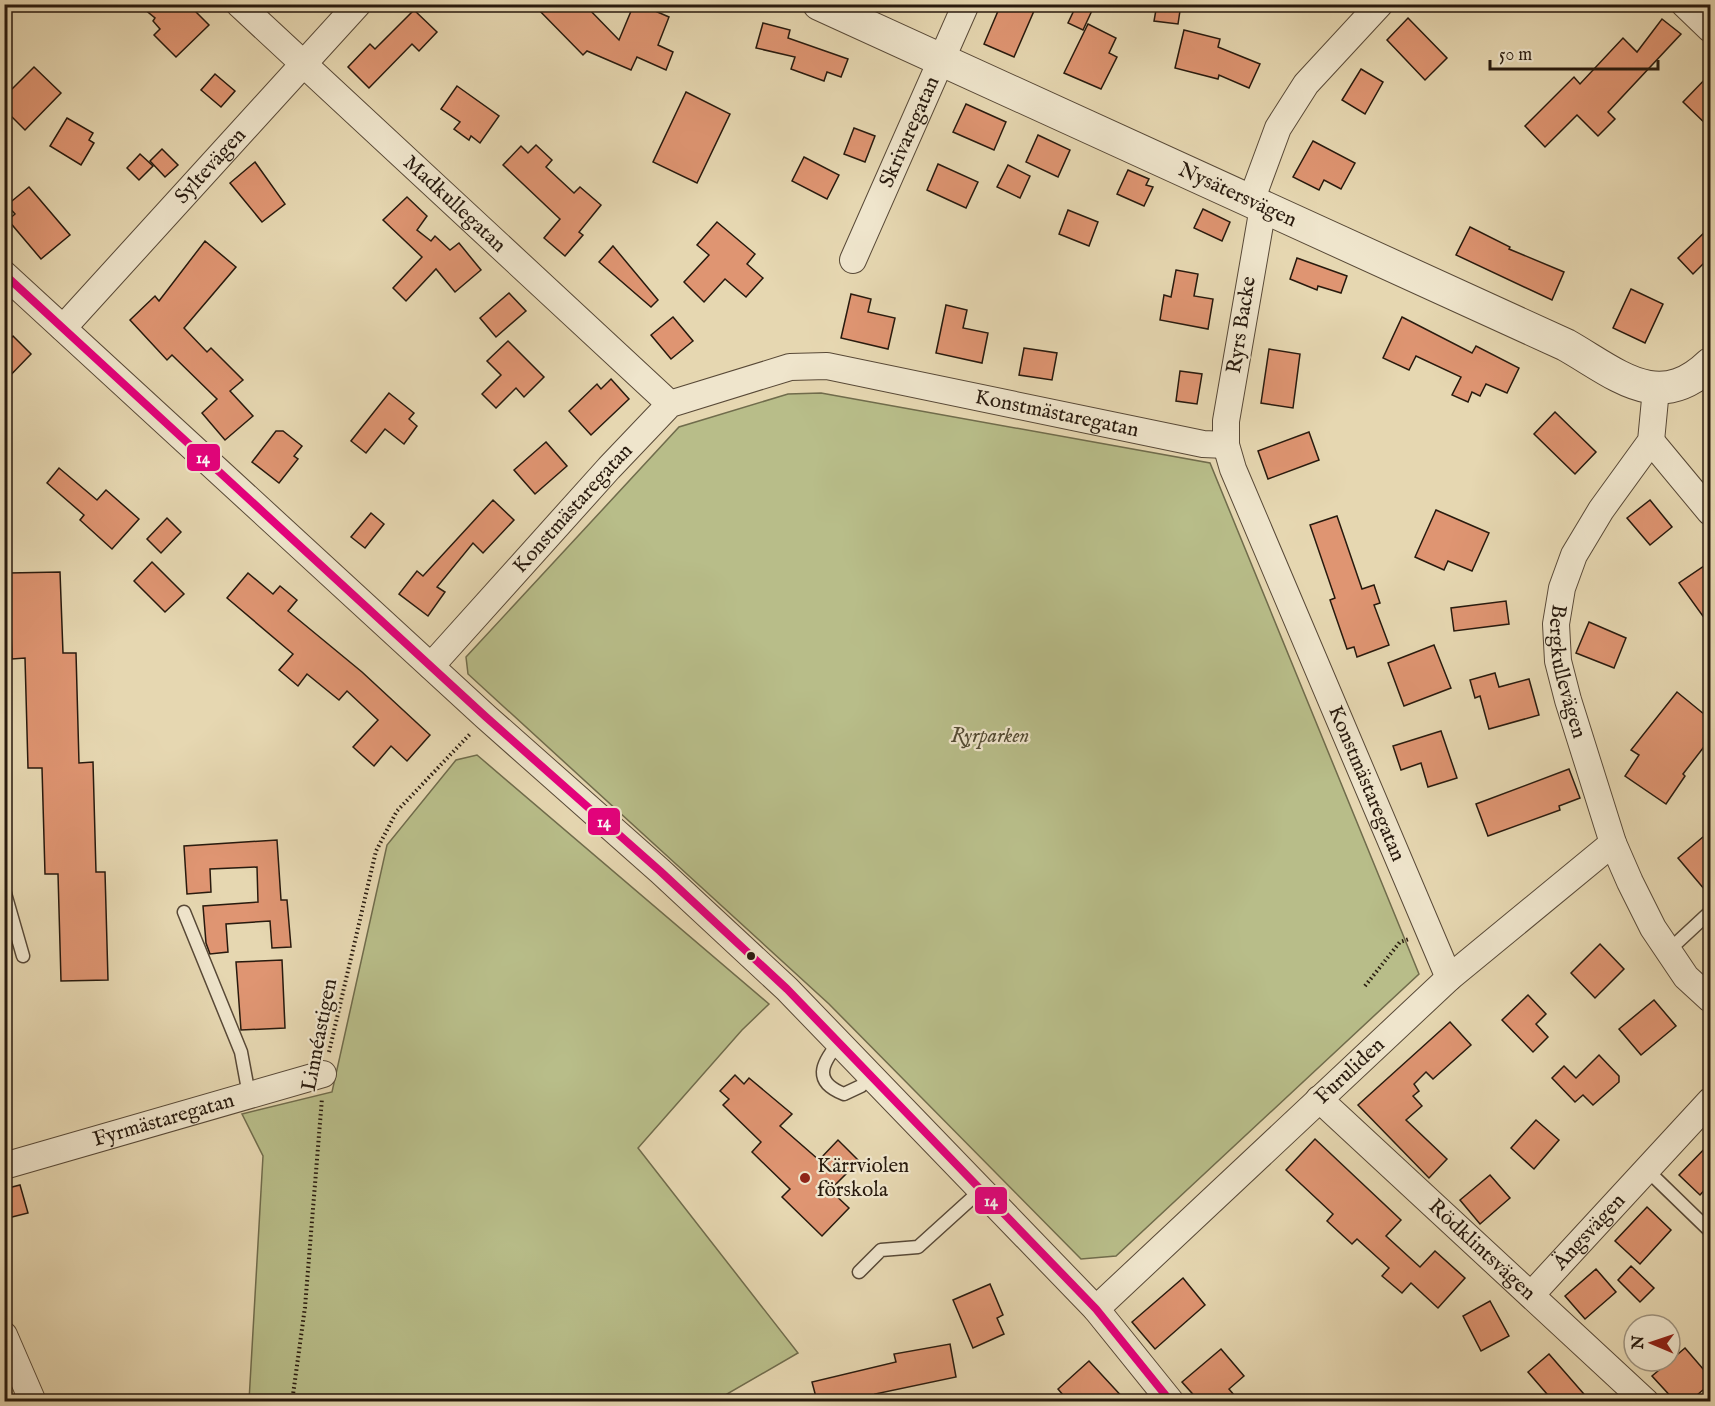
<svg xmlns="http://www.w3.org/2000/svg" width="1715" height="1406" viewBox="0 0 1715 1406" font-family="'IM FELL English',serif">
  <rect width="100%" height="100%" fill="#e6d7b1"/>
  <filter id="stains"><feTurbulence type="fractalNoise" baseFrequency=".00333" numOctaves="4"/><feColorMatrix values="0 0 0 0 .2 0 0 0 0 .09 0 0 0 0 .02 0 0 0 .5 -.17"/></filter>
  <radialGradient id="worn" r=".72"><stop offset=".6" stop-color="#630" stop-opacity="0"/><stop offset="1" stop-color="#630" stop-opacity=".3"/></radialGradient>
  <g fill="#b8bd89" stroke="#706c4c" stroke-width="1.5">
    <path d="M821,393L1210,463L1419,974L1116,1256L1081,1259L829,1004L468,674L466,657L679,427L788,394Z"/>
    <path d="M477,755L769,1004L742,1030L638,1148L798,1353L715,1401H249L263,1156L242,1114L332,1092L387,845L456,760Z"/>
  </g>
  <g fill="#df9572" stroke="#281a0e" stroke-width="1.5">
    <path d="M138,4H188L209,25L176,57L154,35L160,29L153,21L155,18Z"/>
    <path d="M533,4H584L619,40L634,4H639L669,17L658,45L673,52L666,70L637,57L631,70L587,51L583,55Z"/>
    <path d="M1001,4H1037L1014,57L984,44Z"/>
    <path d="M1077,4H1095L1083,30L1068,23Z"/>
    <path d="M1157,4H1181L1178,24L1154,21Z"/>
    <path d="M414,10L437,32L419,51L412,44L369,88L348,67L370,44L375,49Z"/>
    <path d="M1408,18L1447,58L1425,80L1387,40Z"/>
    <path d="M1662,19L1681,34L1608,112L1615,119L1598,136L1577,115L1545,147L1525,126L1574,77L1580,84L1623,38L1637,52Z"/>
    <path d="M763,23L790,30L788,38L848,59L841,77L827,72L824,81L791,69L795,57L756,48Z"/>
    <path d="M1088,24L1116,38L1109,53L1117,57L1101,89L1064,73Z"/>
    <path d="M1184,30L1220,39L1218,47L1260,64L1249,88L1219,75L1218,79L1175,68Z"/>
    <path d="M34,67L61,93L25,130L4,109V97Z"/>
    <path d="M1361,69L1383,82L1365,114L1342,100Z"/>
    <path d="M215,74L235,91L221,107L201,90Z"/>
    <path d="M1710,74V128L1683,102Z"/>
    <path d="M457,86L499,116L480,143L471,136L469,140L454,129L460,122L441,109Z"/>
    <path d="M686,92L730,114L697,183L653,162Z"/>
    <path d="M966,104L1006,122L994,150L953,132Z"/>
    <path d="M67,118L93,133L89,140L94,143L81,165L50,146Z"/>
    <path d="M854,128L875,136L865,162L844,154Z"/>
    <path d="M1038,135L1070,150L1058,177L1026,162Z"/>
    <path d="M1313,141L1355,163L1341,189L1324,180L1319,190L1293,177Z"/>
    <path d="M536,145L552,160L546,167L574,193L580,187L601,205L579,232L583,235L565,256L544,238L560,219L503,165L521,146L528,153Z"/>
    <path d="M162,149L178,165L165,177L150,161Z"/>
    <path d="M140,154L153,166L139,180L127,168Z"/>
    <path d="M804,157L839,175L827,199L792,181Z"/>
    <path d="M255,162L285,204L262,222L230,183Z"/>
    <path d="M938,164L978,182L966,208L927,190Z"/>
    <path d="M1008,165L1030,176L1020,198L997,187Z"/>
    <path d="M1128,170L1149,179L1146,185L1153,187L1144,206L1117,194Z"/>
    <path d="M29,187L70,235L41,259L8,220L15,214L7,205Z"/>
    <path d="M407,197L427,216L417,230L431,241L435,236L450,250L459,243L481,270L455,292L436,269L406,301L393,288L422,257L383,220Z"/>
    <path d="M1203,209L1230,222L1222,241L1194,228Z"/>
    <path d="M1068,210L1098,222L1089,246L1059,234Z"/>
    <path d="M717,222L755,254L747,264L763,278L746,297L725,279L704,302L684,282L709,255L697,245Z"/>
    <path d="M1470,227L1510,247L1509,249L1564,272L1552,300L1456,255Z"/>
    <path d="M1710,227V257L1693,274L1678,258Z"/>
    <path d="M205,241L236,267L184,328L207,352L211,348L243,380L230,391L253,416L225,440L202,413L217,399L172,355L167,360L130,320L155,296L159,301Z"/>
    <path d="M613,246L658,300L651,307L599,262Z"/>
    <path d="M1297,258L1347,276L1341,293L1318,286L1317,290L1290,279Z"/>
    <path d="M1176,270L1198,274L1194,296L1213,299L1208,329L1160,320L1164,295L1171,297Z"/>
    <path d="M1631,289L1663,304L1645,343L1613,328Z"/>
    <path d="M509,293L526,311L496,337L480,318Z"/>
    <path d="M851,294L871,299L868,312L895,318L888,349L841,338Z"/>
    <path d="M946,305L967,310L963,328L988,333L982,363L936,353Z"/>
    <path d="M673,317L693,341L671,359L651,335Z"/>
    <path d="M1402,317L1472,353L1476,346L1519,368L1507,393L1486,384L1480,396L1472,392L1468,402L1452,395L1461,377L1416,356L1409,370L1383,358Z"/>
    <path d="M13,336L31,354L4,382V345Z"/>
    <path d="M508,341L544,377L524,397L516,388L496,408L482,394L501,375L487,361Z"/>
    <path d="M1024,348L1057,353L1052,380L1019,375Z"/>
    <path d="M1269,349L1300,354L1293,408L1261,403Z"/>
    <path d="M1180,371L1202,374L1197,404L1176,401Z"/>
    <path d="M611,379L629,399L591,435L569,411L597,384L601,389Z"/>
    <path d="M389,393L414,413L409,419L417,426L404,444L385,429L366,453L351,441Z"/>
    <path d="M1555,412L1596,452L1575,474L1534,434Z"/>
    <path d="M276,431H283L302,446L294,456L298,459L279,483L252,462Z"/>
    <path d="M1309,432L1319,460L1268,479L1258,451Z"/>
    <path d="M546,442L567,466L535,494L514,470Z"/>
    <path d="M59,468L97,500L106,490L139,519L112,549L80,520L84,515L47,483Z"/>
    <path d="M493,500L514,520L483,553L473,543L437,587L445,592L428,616L399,594L417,571L423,576Z"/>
    <path d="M1650,500L1672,527L1650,545L1627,518Z"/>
    <path d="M1436,510L1489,533L1472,571L1448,561L1444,570L1415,557Z"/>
    <path d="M371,513L384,524L365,548L351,537Z"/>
    <path d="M1337,516L1362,589L1374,585L1380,603L1374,605L1389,645L1357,657L1354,647L1347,649L1330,600L1335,598L1310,525Z"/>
    <path d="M167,518L181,532L161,553L147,539Z"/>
    <path d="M152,562L184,594L165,612L134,581Z"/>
    <path d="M1710,562V626L1679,583Z"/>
    <path d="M60,572L63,653H76L79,763L93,762L96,872H105L108,980L61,981L58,874H45L42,768H28L25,658L12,659L9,573Z"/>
    <path d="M248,573L273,594L280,586L297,600L288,611L362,672L430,735L407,761L391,746L374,766L353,747L378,720L347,691L339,700L307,674L298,686L279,670L293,654L227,598Z"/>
    <path d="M1506,601L1509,624L1454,631L1451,608Z"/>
    <path d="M1589,622L1626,638L1614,668L1576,653Z"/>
    <path d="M1434,645L1451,688L1404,706L1388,663Z"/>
    <path d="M1495,673L1499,687L1529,679L1539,715L1489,729L1480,696L1475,698L1470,680Z"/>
    <path d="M1677,692L1710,719V739L1683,774L1685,776L1666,804L1625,776L1639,755L1631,750Z"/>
    <path d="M1441,731L1457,778L1428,787L1421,763L1401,770L1393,746Z"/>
    <path d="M1569,769L1580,798L1559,806L1560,810L1488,836L1476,804Z"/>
    <path d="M1710,831V896L1678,858Z"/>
    <path d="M277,840L281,900H287L291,947L272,948L270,921L226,924L228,952L210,954L206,943L203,906L258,902L257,867L210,869L211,892L187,894L184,846Z"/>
    <path d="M1600,944L1624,969L1595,998L1571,973Z"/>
    <path d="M282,960L285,1028L241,1030L236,962Z"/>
    <path d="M1528,995L1546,1014L1536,1024L1548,1037L1533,1052L1502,1020Z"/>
    <path d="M1654,1000L1676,1026L1641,1055L1619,1029Z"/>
    <path d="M1450,1022L1471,1045L1433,1079L1426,1072L1414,1084L1419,1091L1413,1096L1422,1106L1406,1120L1447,1159L1429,1178L1358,1105Z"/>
    <path d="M1599,1055L1619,1076V1082L1593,1105L1583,1095L1575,1102L1552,1078L1564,1066L1576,1078Z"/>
    <path d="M735,1075L744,1084L749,1078L792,1114L780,1126L819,1160L838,1140L859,1161L830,1190L849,1208L822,1236L782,1197L790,1189L752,1152L761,1142L723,1105L729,1099L720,1091Z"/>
    <path d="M1536,1120L1559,1140L1534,1169L1511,1148Z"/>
    <path d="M1315,1139L1401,1220L1386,1236L1420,1267L1435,1251L1465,1278L1438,1308L1411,1283L1402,1293L1382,1276L1389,1268L1357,1239L1352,1244L1327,1221L1333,1214L1286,1170Z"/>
    <path d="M1710,1143V1184L1700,1195L1679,1175Z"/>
    <path d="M1490,1175L1510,1198L1480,1224L1460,1200Z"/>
    <path d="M20,1185L28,1213L4,1219V1189Z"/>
    <path d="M1647,1207L1671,1230L1640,1264L1615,1241Z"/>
    <path d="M1631,1266L1654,1288L1640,1302L1618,1280Z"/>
    <path d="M1596,1269L1616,1292L1585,1319L1565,1296Z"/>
    <path d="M1183,1278L1205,1305L1155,1349L1132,1322Z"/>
    <path d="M990,1284L1003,1315L997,1318L1004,1334L973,1348L953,1300Z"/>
    <path d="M1490,1301L1509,1336L1481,1351L1463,1316Z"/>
    <path d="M950,1344L956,1377L875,1394L877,1401H817L812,1382L896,1362L894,1354Z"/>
    <path d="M1685,1348L1710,1377V1384L1690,1401H1675L1652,1376Z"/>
    <path d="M1221,1349L1244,1376L1229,1389L1239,1401H1199L1182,1382Z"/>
    <path d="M1549,1354L1590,1401H1553L1528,1372Z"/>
    <path d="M1089,1361L1126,1401H1068L1058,1389Z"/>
  </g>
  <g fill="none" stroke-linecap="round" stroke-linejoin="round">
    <g stroke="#584937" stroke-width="15">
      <g id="service">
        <path d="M4,890L23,956"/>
        <path d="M184,912L241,1052L249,1095"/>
        <path d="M1668,951L1710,912"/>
        <path d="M838,1044C821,1064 813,1082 844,1094L861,1086L869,1076"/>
        <path d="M1647,1170L1710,1231"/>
        <path d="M859,1272L881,1250L918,1247L981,1190"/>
      </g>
    </g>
    <g stroke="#584937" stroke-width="28">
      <g id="minor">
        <path id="s1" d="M239,4L670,404"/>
        <path d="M1684,4L1710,29"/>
        <path d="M1251,201L1278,128L1306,84L1380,4"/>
        <path id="s2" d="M1263,207L1226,421V445L1233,469L1449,978"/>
        <path id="s3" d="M853,260L966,4"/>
        <path d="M4,274L486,717L660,871L787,989L1096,1309L1171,1402"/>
        <path id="s4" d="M63,328L358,4"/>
        <path id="s5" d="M1656,389L1651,441L1601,510L1574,555L1562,588L1556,624L1558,661L1568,700L1613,843L1630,882L1653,928L1686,977L1710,999"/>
        <path d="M1651,441L1710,512"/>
        <path id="s6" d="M431,666L609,468L670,404L790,367L827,366L1203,444L1226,445"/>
        <path id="s7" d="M1319,1099L1646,1402"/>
        <path id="s8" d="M4,1166L323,1074"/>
        <path id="s9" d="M1531,1295L1710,1101"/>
        <path id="s10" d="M1096,1309L1449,978L1613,843"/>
        <path d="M4,1335L33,1402"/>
      </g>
    </g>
    <g stroke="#584937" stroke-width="34">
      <g id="tertiary">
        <path id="s11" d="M819,4L1566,345C1617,374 1658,414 1710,364"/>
      </g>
    </g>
    <g stroke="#281a0e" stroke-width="4" stroke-dasharray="1.5 3" stroke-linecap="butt">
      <path d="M1365,986L1400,942L1409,939"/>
      <path d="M329,1052L376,851L397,811L470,734"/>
      <path d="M292,1402L305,1307L322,1098"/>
    </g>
    <use href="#service" stroke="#efe5cc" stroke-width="12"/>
    <use href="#minor" stroke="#efe5cc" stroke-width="26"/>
    <use href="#tertiary" stroke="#efe5cc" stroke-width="32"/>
    <g stroke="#efe5cc" stroke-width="12">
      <path id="bus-1" d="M4,274L486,717L660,871L787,989L1096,1309L1171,1402"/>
    </g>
    <use href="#bus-1" stroke="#e5007d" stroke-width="8"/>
  </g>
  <circle fill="#281a0e" stroke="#efe5cc" stroke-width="2" cx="751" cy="956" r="5"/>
  <circle fill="#8f2418" stroke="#efe5cc" stroke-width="2" cx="805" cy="1178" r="6"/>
  <g text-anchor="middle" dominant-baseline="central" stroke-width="4.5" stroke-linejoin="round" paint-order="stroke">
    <g font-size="21" fill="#281a0e" stroke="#efe5cc">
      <text stroke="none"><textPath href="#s3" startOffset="140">Skrivaregatan</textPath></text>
      <text stroke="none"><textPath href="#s4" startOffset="219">Syltevägen</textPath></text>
      <text stroke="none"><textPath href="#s11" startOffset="460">Nysätersvägen</textPath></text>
      <text stroke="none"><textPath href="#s1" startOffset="294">Madkullegatan</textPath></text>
      <text transform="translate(1242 325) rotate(-81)">Ryrs Backe</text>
      <text stroke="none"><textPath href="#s6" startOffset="752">Konstmästaregatan</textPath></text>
      <text stroke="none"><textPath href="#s6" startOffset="212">Konstmästaregatan</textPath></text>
      <text stroke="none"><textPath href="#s5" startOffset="310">Bergkullevägen</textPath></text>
      <text stroke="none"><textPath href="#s2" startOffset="608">Konstmästaregatan</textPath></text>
      <text transform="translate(320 1035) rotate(-79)">Linnéastigen</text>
      <text stroke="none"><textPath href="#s10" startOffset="348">Furuliden</textPath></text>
      <text stroke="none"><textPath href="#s8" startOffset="166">Fyrmästaregatan</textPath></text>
      <text stroke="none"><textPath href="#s9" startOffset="86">Ängsvägen</textPath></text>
      <text stroke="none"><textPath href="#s7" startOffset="222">Rödklintsvägen</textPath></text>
    </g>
    <g font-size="21" font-style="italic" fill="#534b33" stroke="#efe5cc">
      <text x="990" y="736">Ryrparken</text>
    </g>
    <g font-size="21" fill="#281a0e" stroke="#efe5cc" text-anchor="start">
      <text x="817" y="1166">Kärrviolen<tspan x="817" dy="24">förskola</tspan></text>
    </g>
  </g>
  <g stroke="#efe5cc" stroke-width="2">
    <rect x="186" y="443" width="35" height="29" rx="6" fill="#e5007d"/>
    <rect x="587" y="807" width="34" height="29" rx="6" fill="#e5007d"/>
    <rect x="974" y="1186" width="34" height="29" rx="6" fill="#e5007d"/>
  </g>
  <g font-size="16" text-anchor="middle" font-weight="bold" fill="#fff">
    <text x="203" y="463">14</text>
    <text x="604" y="827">14</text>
    <text x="991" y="1206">14</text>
  </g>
  <rect width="1715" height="1406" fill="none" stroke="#e6d7b1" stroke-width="24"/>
  <rect x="6" y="6" width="1703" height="1394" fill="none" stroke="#281a0e" stroke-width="3"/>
  <rect x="12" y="12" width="1691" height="1382" fill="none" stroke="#281a0e" stroke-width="1.5"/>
  <g transform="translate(1652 1343) rotate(272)"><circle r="28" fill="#efe5cc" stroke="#9f9480" stroke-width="1.5"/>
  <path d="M0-4.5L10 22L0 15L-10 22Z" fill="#8f2418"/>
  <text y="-9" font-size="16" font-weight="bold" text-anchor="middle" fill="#281a0e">N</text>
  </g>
  <path d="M1490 60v9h168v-9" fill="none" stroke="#281a0e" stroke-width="3"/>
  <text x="1499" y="60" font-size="18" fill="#281a0e" stroke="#efe5cc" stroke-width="4.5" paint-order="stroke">50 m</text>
  <rect width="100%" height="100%" filter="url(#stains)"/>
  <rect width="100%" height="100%" fill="url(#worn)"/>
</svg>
